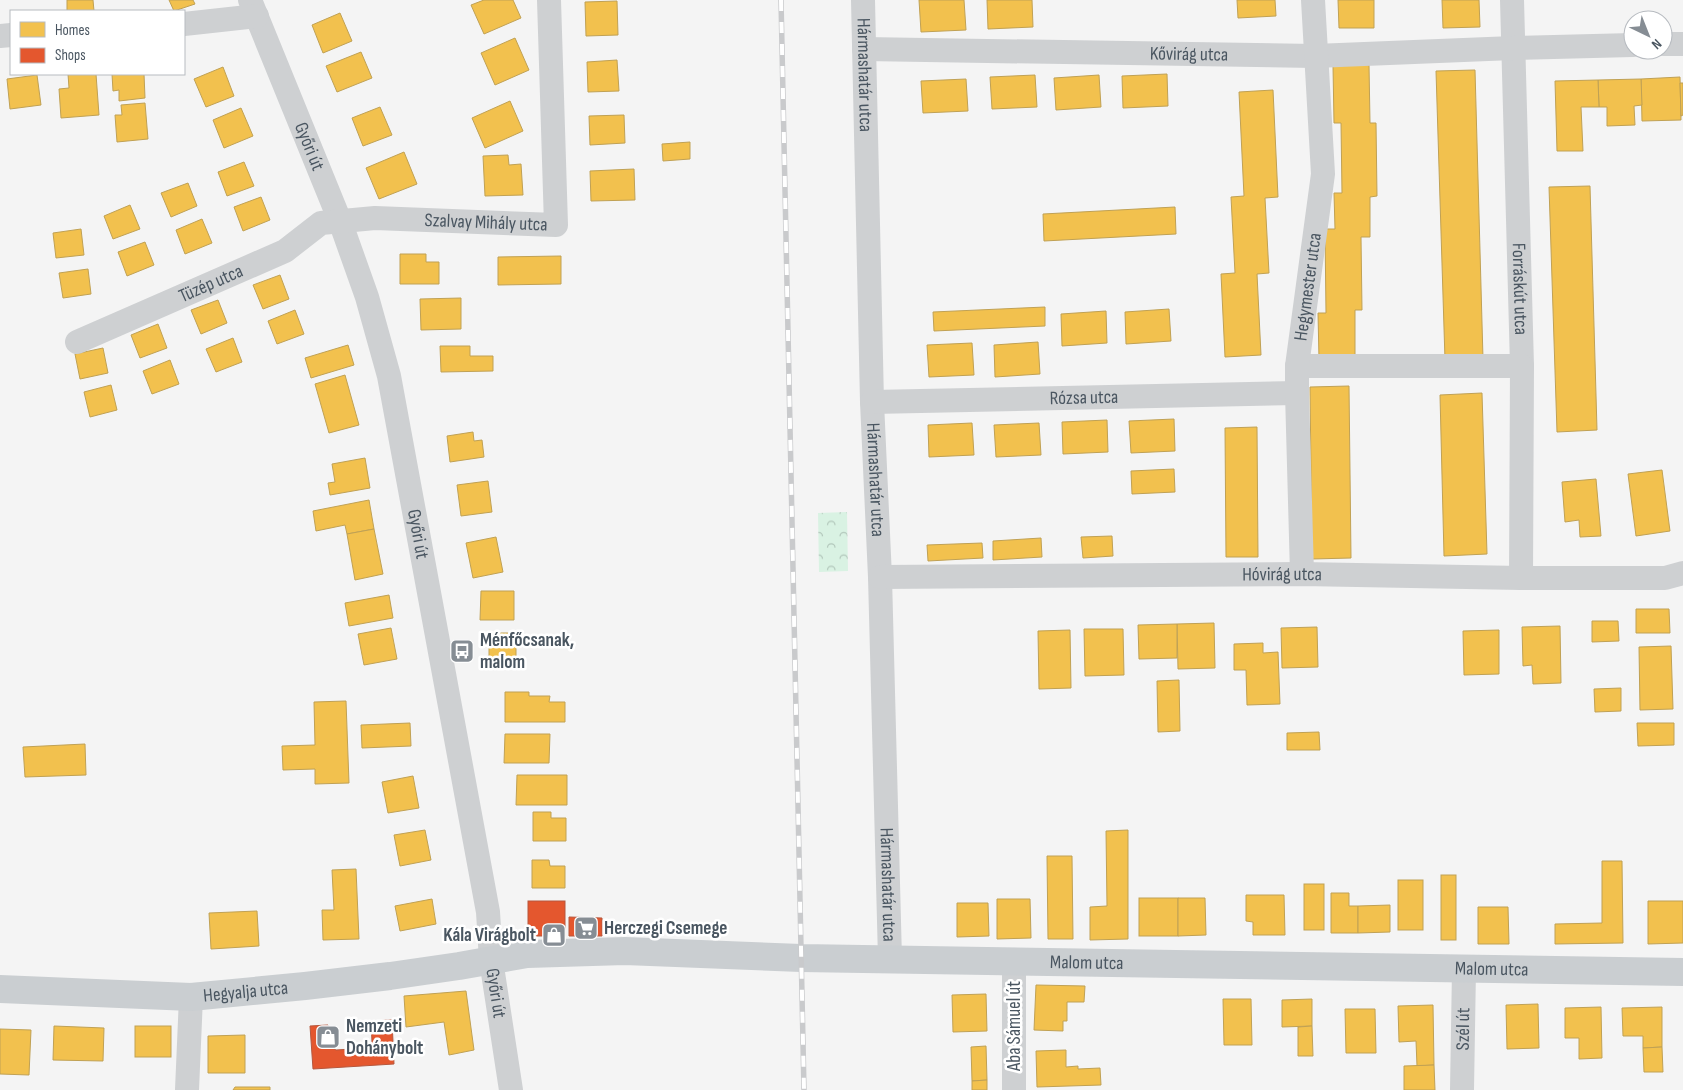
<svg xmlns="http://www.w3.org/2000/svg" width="1683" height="1090" viewBox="0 0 1683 1090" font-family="'Sofia Sans Condensed',sans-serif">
  <defs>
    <pattern id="park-crowns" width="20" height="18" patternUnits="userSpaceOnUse" patternTransform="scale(1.25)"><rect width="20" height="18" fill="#d9f2e3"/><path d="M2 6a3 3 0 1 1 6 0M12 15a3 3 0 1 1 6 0" fill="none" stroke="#b2c7bb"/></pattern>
  </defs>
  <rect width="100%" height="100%" fill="#f4f4f4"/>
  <path fill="url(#park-crowns)" d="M847,512L848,571L819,572L818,513Z"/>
  <g fill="#f2c14e" stroke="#c0a154">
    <path d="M67,0H93L94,11H67Z"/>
    <path d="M169,0H193L195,4L174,11Z"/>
    <path d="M484,0H513L521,18L484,34L471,5Z"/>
    <path d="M919,0H964L966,30L921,32Z"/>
    <path d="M987,0H1032L1033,27L988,29Z"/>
    <path d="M1237,0H1275L1276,16L1238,18Z"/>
    <path d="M1338,0H1374V28H1339Z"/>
    <path d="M1442,0H1479L1480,27L1443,28Z"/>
    <path d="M617,1L618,35L586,36L585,2Z"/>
    <path d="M340,13L352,41L323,53L312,25Z"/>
    <path d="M515,38L529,70L495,85L481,53Z"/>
    <path d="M361,52L372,78L337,92L326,66Z"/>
    <path d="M617,60L619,91L588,92L587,62Z"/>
    <path d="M1369,65L1370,123H1376L1377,196L1370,197V237H1361L1362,310H1355V359H1319L1318,313H1326L1325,229H1335L1334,193H1342L1341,123H1334L1333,66Z"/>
    <path d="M223,67L234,96L206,107L194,79Z"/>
    <path d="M1475,70L1483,359L1445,360L1436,71Z"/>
    <path d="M68,74H96L99,115L61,118L59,89L69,88Z"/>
    <path d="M112,74H144L145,98L119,101V90L113,91Z"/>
    <path d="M1167,74L1168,106L1123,108L1122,76Z"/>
    <path d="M37,75L41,105L10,109L7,79Z"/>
    <path d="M1035,75L1037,107L992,109L990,77Z"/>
    <path d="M1099,75L1101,107L1056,110L1054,78Z"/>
    <path d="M1680,77L1681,120L1642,121L1641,79Z"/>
    <path d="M966,79L968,111L923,113L921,81Z"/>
    <path d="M1641,79L1642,105L1634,106L1635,125L1607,126V107H1599L1598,80Z"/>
    <path d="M1598,80L1599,107H1581L1583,151H1557L1555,81Z"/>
    <path d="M1680,83H1683V115L1681,116Z"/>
    <path d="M1273,90L1278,197L1265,198L1269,273L1257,274L1261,355L1225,357L1221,274L1235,273L1231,197L1244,196L1239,92Z"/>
    <path d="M510,101L523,131L485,148L472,118Z"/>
    <path d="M145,103L148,139L117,142L115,115H122L121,105Z"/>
    <path d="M380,107L392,135L363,146L352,118Z"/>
    <path d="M241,108L253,136L224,148L213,120Z"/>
    <path d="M624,115L625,143L590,145L589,116Z"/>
    <path d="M690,142V159L663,161L662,144Z"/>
    <path d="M404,152L417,184L379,199L366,168Z"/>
    <path d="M508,155L509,165L521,164L523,195L485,196L483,156Z"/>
    <path d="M244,162L254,186L227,196L218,172Z"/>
    <path d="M634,169L635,200L591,201L590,171Z"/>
    <path d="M188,183L197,206L171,217L161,193Z"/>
    <path d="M1590,186L1597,430L1557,432L1549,187Z"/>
    <path d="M261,197L270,220L243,231L234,207Z"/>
    <path d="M130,205L140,229L113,239L104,216Z"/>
    <path d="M1175,207L1176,234L1044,241L1043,214Z"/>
    <path d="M202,219L212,243L185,254L176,230Z"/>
    <path d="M81,229L84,255L56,258L53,233Z"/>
    <path d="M145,242L154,265L127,276L118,252Z"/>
    <path d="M400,254H426V262H439V284H400Z"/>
    <path d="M561,256V284L498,285V257Z"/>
    <path d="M88,269L91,294L63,298L59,273Z"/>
    <path d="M280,275L289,299L263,309L253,285Z"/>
    <path d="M461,298V329L421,330L420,299Z"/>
    <path d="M218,300L227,323L201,334L191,310Z"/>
    <path d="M1045,307V326L934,331L933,312Z"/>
    <path d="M1169,309L1171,341L1126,344L1125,312Z"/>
    <path d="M295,310L304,334L277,344L268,321Z"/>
    <path d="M1106,311L1107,343L1062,346L1061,314Z"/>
    <path d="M158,324L167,348L140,358L131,335Z"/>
    <path d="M233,338L242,362L216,372L206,349Z"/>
    <path d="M1038,342L1040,374L995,377L994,345Z"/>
    <path d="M972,343L974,375L929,377L927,345Z"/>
    <path d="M348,345L354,365L311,378L305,358Z"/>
    <path d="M440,346H470V356H493V371L441,372Z"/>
    <path d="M103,348L108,373L80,379L75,354Z"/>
    <path d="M170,360L179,384L152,394L143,371Z"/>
    <path d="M345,375L359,425L329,433L315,384Z"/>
    <path d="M111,385L117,410L90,417L84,392Z"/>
    <path d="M1349,386L1351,558L1312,559L1310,387Z"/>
    <path d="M1482,393L1487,554L1444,556L1440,395Z"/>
    <path d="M1174,419L1175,451L1131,453L1129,421Z"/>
    <path d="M1107,420L1108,452L1063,454L1062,422Z"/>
    <path d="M972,423L974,455L929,457L928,425Z"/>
    <path d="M1039,423L1041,455L996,457L994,425Z"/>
    <path d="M1257,427L1258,557H1226L1225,428Z"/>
    <path d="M473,432L474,441L482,440L484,457L450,462L447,436Z"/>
    <path d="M365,458L370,488L330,495L328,483L335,482L332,464Z"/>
    <path d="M1174,469L1175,492L1132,494L1131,471Z"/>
    <path d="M1662,470L1670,531L1636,536L1628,474Z"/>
    <path d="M1596,479L1601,536L1580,537L1579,520L1565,522L1562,482Z"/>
    <path d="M488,481L492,512L461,516L457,485Z"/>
    <path d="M369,500L374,529L347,534L345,525L316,531L313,511Z"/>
    <path d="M374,529L383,574L355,580L347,534Z"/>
    <path d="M1112,536L1113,556L1083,558L1081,537Z"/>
    <path d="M496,537L503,572L473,578L466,543Z"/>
    <path d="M1041,538L1042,557L993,560V541Z"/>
    <path d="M982,543L983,558L928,561L927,545Z"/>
    <path d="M481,591H514V620H480Z"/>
    <path d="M389,595L393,618L349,626L345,603Z"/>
    <path d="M1636,609H1669L1670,633H1636Z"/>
    <path d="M1592,621H1618L1619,641L1592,642Z"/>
    <path d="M1214,623L1215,668L1178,669L1177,624Z"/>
    <path d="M1177,624V658L1139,659L1138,625Z"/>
    <path d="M1560,626L1561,683L1533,684L1532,665L1523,666L1522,627Z"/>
    <path d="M1317,627L1318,667L1282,668L1281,628Z"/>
    <path d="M391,628L397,659L364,665L358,634Z"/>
    <path d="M1084,629H1123L1124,675L1085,676Z"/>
    <path d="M1070,630L1071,688L1039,689L1038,631Z"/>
    <path d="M1499,630V674L1464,675L1463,631Z"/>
    <rect x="489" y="633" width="27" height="29"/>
    <path d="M1263,643V653L1278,652L1280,704L1247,705L1246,670H1234V644Z"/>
    <path d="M1671,646L1673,709L1640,710L1639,647Z"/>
    <path d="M1179,680L1180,731L1158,732L1157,681Z"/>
    <path d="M1621,688V711L1595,712L1594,689Z"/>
    <path d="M505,692H529V696H550L549,702H565V722H505Z"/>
    <path d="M346,701L349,783L315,784V769L283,770L282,746L315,745L314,702Z"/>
    <path d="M410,723L411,746L362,748L361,725Z"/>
    <path d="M1637,723H1674V745L1638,746Z"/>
    <path d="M1319,732L1320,750H1287V733Z"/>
    <path d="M505,734H550L549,763H504Z"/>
    <path d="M85,744L86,775L25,777L23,747Z"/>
    <path d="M517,775H567V805H516Z"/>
    <path d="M413,776L419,808L388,813L382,782Z"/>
    <path d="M533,812H551V818H566V841H533Z"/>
    <path d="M425,830L431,860L400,866L394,835Z"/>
    <path d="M1128,830V939L1090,940V907L1107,906L1106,831Z"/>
    <path d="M1047,856H1072L1073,939H1048Z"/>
    <path d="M532,860H549L550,866H565V888H532Z"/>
    <path d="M1602,861H1622L1623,943L1555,944V924L1602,923Z"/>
    <path d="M356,869L359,939L323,940L322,910H334L332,870Z"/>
    <rect x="1441" y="875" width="15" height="65"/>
    <rect x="1398" y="880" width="25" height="50"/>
    <rect x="1304" y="884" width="20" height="46"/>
    <path d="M1331,893H1349V906H1358V933H1331Z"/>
    <path d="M1246,895H1284L1285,935H1253V922L1246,921Z"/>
    <rect x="1139" y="898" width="39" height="38"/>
    <path d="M1178,898H1205L1206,935L1178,936Z"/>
    <path d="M432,899L436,924L400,931L395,906Z"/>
    <path d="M997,899H1030L1031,938L997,939Z"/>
    <path d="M1648,901H1683V943L1648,944Z"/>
    <path d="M957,903H988L989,936L957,937Z"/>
    <path d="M1390,905V932L1358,933V906Z"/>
    <path d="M1478,907H1508L1509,944H1478Z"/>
    <path d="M257,911L259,946L211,949L209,913Z"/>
    <path d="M1036,985L1085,986L1084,1002H1067V1021H1063V1031L1034,1030Z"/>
    <path d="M466,991L474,1050L449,1055L444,1022L406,1027L404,996Z"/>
    <path d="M986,994L987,1031L953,1032L952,995Z"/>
    <path d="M1223,999H1251L1252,1045H1224Z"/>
    <path d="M1312,999V1026L1282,1027V1000Z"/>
    <path d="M1538,1004L1539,1048L1507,1049L1506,1005Z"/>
    <path d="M1433,1005L1434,1065L1417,1066L1416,1041L1399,1042L1398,1006Z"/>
    <path d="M1601,1007L1602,1058L1579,1059V1038H1565V1008Z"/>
    <path d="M1662,1007V1047L1643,1048V1036H1623L1622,1008Z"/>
    <path d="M1345,1009H1375L1376,1053H1346Z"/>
    <path d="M54,1026L104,1028L103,1061L53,1060Z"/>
    <rect x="135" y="1026" width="36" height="31"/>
    <path d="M1312,1026L1313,1056H1298V1027Z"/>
    <path d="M0,1029L31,1030L29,1075L0,1074Z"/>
    <path d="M245,1035V1073H208V1036Z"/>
    <path d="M986,1046L987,1080L972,1081L971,1047Z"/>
    <path d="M1662,1047L1663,1072H1644L1643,1048Z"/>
    <path d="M1066,1050V1067L1078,1066V1069L1100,1068L1101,1085L1037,1087L1036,1051Z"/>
    <path d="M1434,1065L1435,1090H1404V1066Z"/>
    <path d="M987,1080V1090H972V1081Z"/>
    <path d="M235,1087H270V1090H233Z"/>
  </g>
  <g fill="#e4572e" stroke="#b6573d">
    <rect x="528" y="901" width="37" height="35"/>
    <path d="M569,917L602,918V936H569Z"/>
    <path d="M392,1020L394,1064L313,1069L310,1026L328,1025L329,1046L336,1050L367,1048L372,1042L371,1021Z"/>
  </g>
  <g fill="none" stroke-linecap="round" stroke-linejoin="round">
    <g stroke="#ced0d2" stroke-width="24">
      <path id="s1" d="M250,0L340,221L367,297L389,376L488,912L491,960L511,1090"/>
      <path id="s2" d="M863,0L872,402L880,577L890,959"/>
      <path id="s3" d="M1512,0L1522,366L1521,578"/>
      <path d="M184,24L257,16"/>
      <path d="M0,36L11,35"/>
      <path d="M1663,44H1683"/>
      <path id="s4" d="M864,49L1315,56L1513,48L1633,45"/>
      <path id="s5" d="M77,342L285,251L321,223L375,218L556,225L549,0"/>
      <path d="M1297,366H1522"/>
      <path id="s6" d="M872,402L1297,393"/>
      <path id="s7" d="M1302,574L1297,393V366L1323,174L1313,0"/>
      <path id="s8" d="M880,577L1302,574L1521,578H1665L1683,573"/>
      <path d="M1014,961V1090"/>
      <path d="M187,1090L191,997"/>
      <path id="s9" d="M1462,1090L1464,969"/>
    </g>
    <path stroke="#caced1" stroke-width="28" id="s10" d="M0,989L191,997L305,986L390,976L459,966L527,954L625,951L801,958L1683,972"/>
    <g stroke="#c9cacc" stroke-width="5.5">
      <path id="rail" d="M781,0L804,1090"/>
    </g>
    <use href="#rail" stroke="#fff" stroke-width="4" stroke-dasharray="11" stroke-linecap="butt"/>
  </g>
  <defs>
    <g id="bus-square" transform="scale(1.25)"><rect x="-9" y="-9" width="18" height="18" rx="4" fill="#868d94" stroke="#fff"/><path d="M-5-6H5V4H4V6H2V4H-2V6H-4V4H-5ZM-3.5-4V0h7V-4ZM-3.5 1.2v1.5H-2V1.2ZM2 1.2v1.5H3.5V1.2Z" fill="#fff"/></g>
    <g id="supermarket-square" transform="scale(1.25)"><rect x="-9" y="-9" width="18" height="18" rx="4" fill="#868d94" stroke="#fff"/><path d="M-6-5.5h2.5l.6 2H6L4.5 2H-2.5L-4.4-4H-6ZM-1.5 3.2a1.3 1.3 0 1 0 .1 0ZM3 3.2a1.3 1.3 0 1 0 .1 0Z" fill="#fff"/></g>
    <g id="shop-square" transform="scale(1.25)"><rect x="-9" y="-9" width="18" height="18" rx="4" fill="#868d94" stroke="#fff"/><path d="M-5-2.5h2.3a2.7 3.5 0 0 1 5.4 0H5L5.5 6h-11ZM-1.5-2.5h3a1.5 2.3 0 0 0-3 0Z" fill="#fff"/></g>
  </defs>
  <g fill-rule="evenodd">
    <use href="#bus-square" x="462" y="651"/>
    <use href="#supermarket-square" x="586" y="928"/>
    <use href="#shop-square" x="554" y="935"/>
    <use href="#shop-square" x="328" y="1037"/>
  </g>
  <g text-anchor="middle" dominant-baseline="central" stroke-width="5" stroke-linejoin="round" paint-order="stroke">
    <g font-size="19" fill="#4a5661" stroke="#fff">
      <text stroke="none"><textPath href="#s4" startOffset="325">Kővirág utca</textPath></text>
      <text stroke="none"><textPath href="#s2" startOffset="75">Hármashatár utca</textPath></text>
      <text stroke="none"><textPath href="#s1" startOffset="158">Győri út</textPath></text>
      <text stroke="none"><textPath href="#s5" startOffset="438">Szalvay Mihály utca</textPath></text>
      <text stroke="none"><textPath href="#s5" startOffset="146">Tüzép utca</textPath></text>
      <text stroke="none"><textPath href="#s7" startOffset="288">Hegymester utca</textPath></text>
      <text stroke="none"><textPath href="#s3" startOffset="289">Forráskút utca</textPath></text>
      <text stroke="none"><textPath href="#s6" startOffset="212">Rózsa utca</textPath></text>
      <text stroke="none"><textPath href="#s2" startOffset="480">Hármashatár utca</textPath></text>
      <text stroke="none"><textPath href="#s1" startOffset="562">Győri út</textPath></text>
      <text stroke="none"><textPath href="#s8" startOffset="402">Hóvirág utca</textPath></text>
      <text stroke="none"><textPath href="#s2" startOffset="885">Hármashatár utca</textPath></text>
      <text stroke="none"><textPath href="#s10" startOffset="1090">Malom utca</textPath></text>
      <text stroke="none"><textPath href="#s10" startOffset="1495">Malom utca</textPath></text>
      <text stroke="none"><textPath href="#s10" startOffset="246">Hegyalja utca</textPath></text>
      <text stroke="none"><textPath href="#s1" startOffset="1028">Győri út</textPath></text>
      <text transform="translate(1014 1026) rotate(-90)">Aba Sámuel út</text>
      <text stroke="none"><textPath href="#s9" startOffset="61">Szél út</textPath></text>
    </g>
    <g font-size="19" font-weight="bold" fill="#4a5661" stroke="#fff" text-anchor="start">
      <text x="480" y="640">Ménfőcsanak,<tspan x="480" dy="22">malom</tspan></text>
      <text x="604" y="928">Herczegi Csemege</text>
      <text x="536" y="935" text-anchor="end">Kála Virágbolt</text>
      <text x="346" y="1026">Nemzeti<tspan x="346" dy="22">Dohánybolt</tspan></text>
    </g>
  </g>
  <rect x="10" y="10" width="175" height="65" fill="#ffffff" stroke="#b7bbc0"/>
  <rect x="20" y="22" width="25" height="15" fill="#f2c14e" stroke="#b7bbc0"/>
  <text x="55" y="35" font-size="15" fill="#4a5661">Homes</text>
  <rect x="20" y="48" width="25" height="15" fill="#e4572e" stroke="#b7bbc0"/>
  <text x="55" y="60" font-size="15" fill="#4a5661">Shops</text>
  <g transform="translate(1648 35) rotate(137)"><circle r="24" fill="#ffffff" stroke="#b7bbc0"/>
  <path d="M0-4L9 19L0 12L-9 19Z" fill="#868d94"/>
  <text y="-8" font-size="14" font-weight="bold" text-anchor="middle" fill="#4a5661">N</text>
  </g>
</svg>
